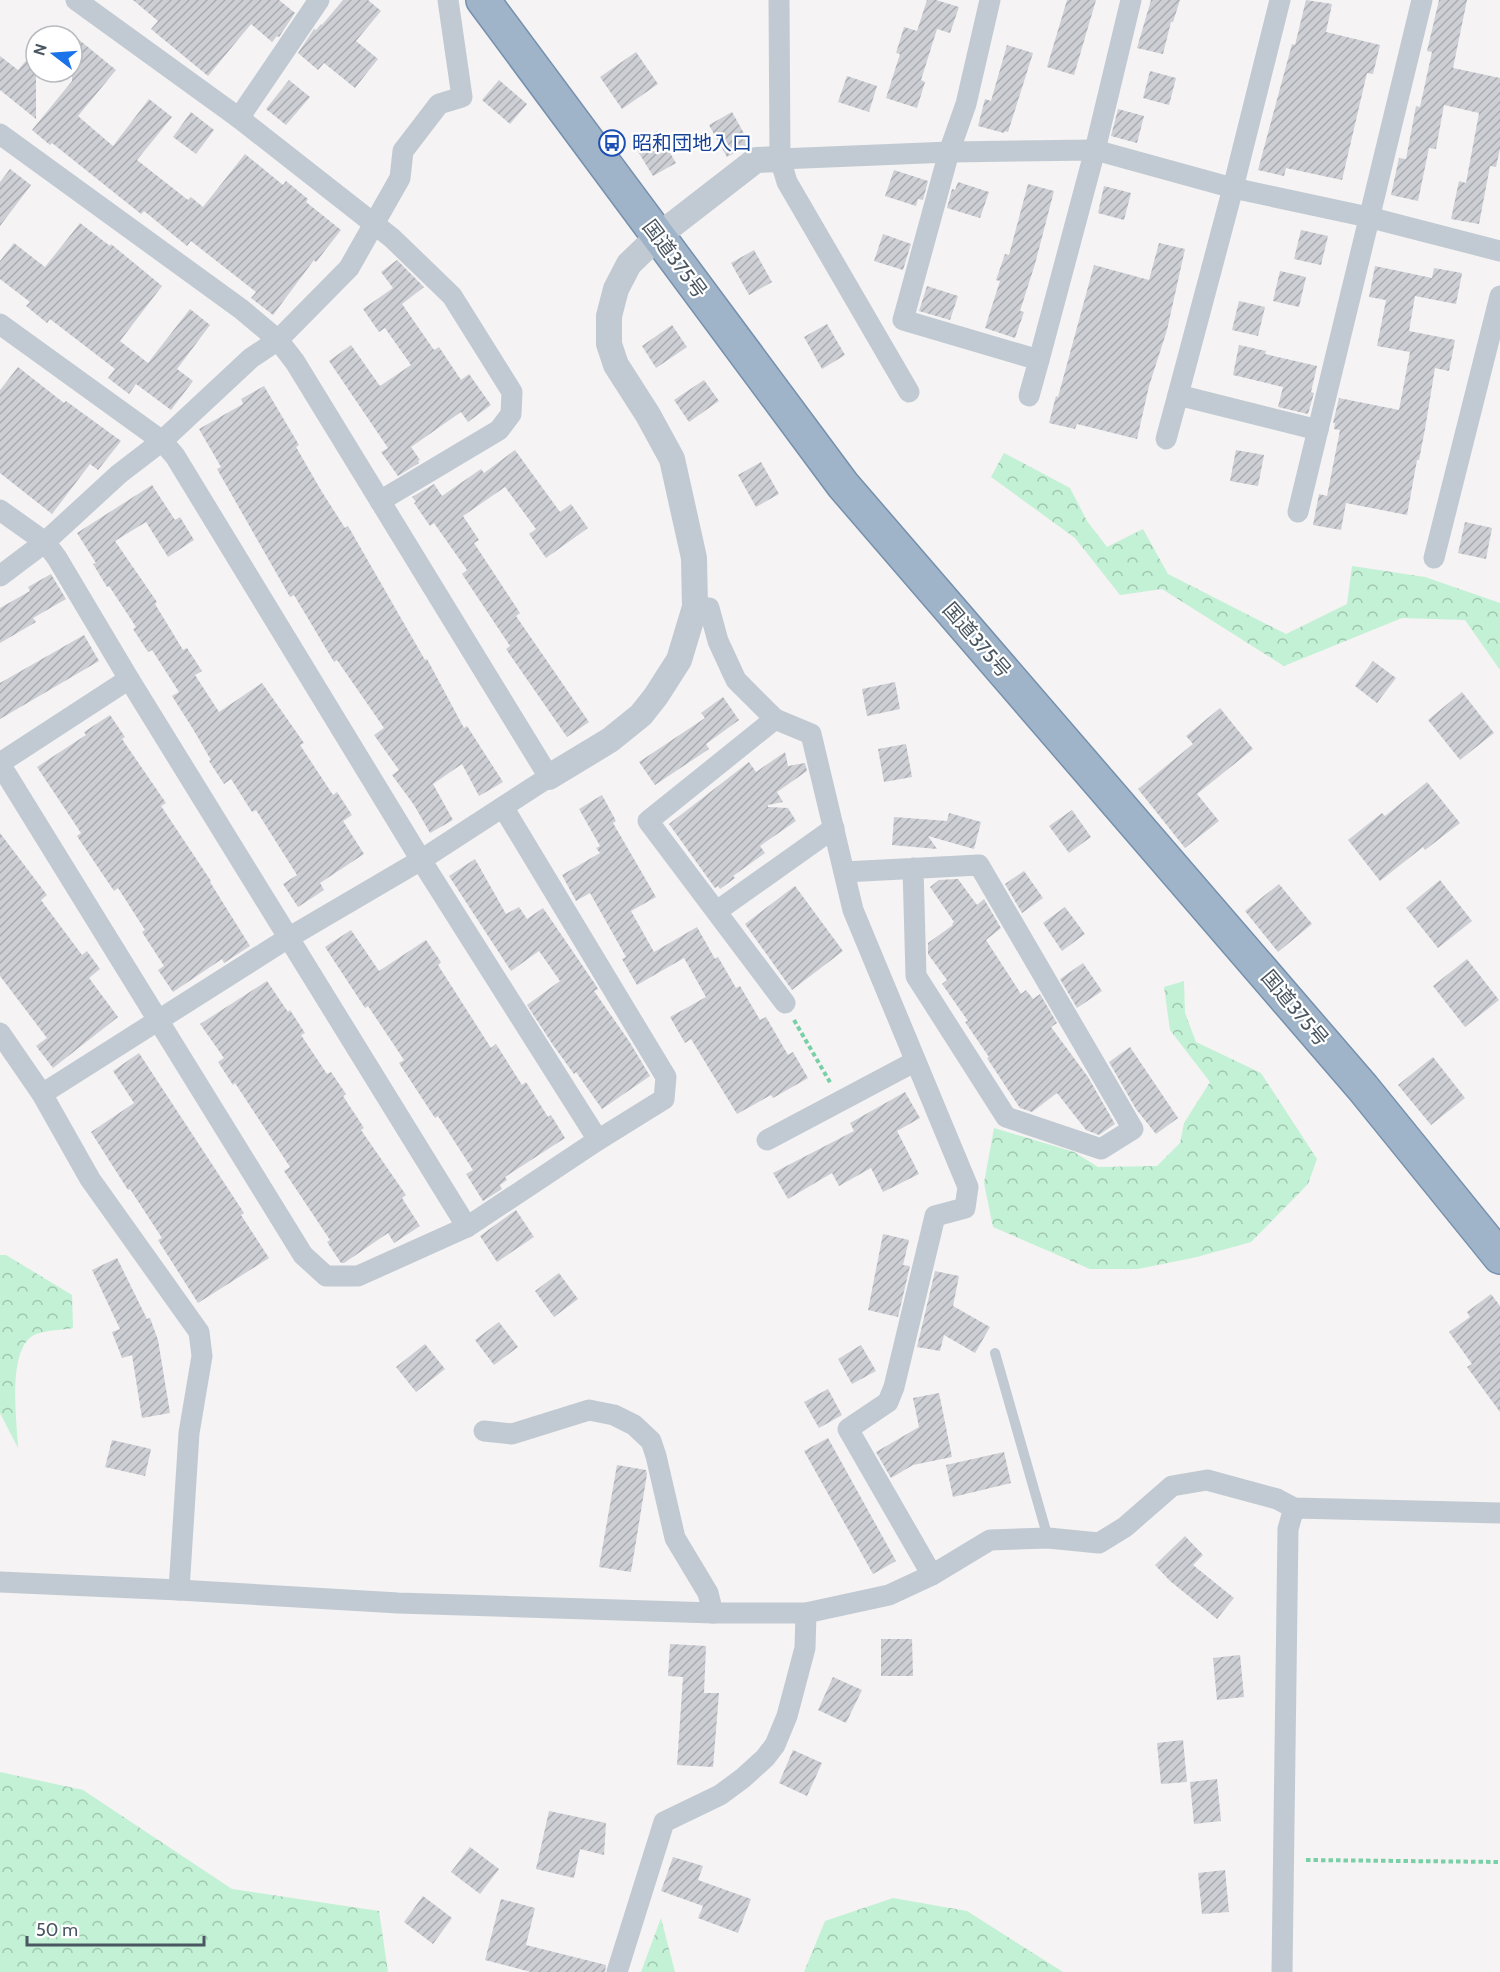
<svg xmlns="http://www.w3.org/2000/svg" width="1500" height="1972" viewBox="0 0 1500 1972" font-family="Cabin,'Noto Sans JP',sans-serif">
  <defs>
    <pattern id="forest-crowns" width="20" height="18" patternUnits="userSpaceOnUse" patternTransform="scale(1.5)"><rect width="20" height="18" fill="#c3f1d5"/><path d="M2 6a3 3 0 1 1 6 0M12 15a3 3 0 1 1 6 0" fill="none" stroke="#a0c6b0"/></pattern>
    <pattern id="building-hatch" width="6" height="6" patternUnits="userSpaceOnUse" patternTransform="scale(1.5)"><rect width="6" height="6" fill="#cdcfd5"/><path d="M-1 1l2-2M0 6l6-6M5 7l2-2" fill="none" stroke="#a8abb0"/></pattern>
  </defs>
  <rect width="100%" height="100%" fill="#f5f3f3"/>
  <g fill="url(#forest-crowns)">
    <path d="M1004,453L1070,488L1087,521L1107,547L1143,529L1168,574L1286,634L1347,604L1352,566L1425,577L1500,603V670L1465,620L1402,618L1284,666L1162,589L1120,595L1075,538L991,477Z"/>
    <path d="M1184,981L1185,1013L1196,1042L1261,1073L1317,1159L1308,1184L1251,1242L1197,1257L1138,1269H1090L993,1227L984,1183L994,1128L1074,1152L1098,1167L1157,1166L1180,1143L1184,1123L1210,1082L1170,1030L1164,987Z"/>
    <path d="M0,1255H6L72,1295L73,1328C62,1330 47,1330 36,1334C6,1346 17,1422 18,1448L0,1413Z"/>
    <path d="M0,1772L83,1790L232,1889L379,1911L388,1972H0Z"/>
    <path d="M893,1898L967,1911L1063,1972H804L825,1921Z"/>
    <path d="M661,1918L675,1972H641Z"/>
  </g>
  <g fill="url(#building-hatch)">
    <path d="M133,0H279L295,13L279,37L277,36L272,42L251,24L208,76L151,29L158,21Z"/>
    <path d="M343,0H368L381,11L356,41L378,59L355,88L324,63L318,70L298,53L314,29L316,30L321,24L322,25Z"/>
    <path d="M927,0H936L959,7L950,33L937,29L921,80L925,82L917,108L886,98L900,54L896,53L904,27L917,31Z"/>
    <path d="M1067,0H1096L1074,75L1047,67Z"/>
    <path d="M1151,0H1180L1173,22H1171L1163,54L1137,48Z"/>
    <path d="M1306,0L1332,4L1326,32L1380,45L1373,74L1367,73L1342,180L1286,168L1284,176L1258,170L1292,44L1295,45Z"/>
    <path d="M1439,0H1467L1453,68L1500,78V149L1496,167L1490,166L1479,224L1451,219L1459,181L1466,183L1479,113L1444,105L1436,149L1429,148L1418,201L1391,195L1399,158L1406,159L1416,106L1420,107L1432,52L1427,51Z"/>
    <path d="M72,34L116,70L78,116L113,146L149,99L172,117L137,160L188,200L191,197L203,207L245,154L283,185L286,181L308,199L306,202L341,230L316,262L314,260L273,315L251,298L256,292L191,241L187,246L144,211L141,214L52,143L50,145L32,130L72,81Z"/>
    <path d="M1007,45L1033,53L1008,132L1005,131L1004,133L978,126L985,99L991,101Z"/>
    <path d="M36,49V119L0,90V56L18,70Z"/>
    <path d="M636,52L658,84L622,109L600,77Z"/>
    <path d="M1150,71L1176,78L1169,105L1143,98Z"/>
    <path d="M847,76L877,86L869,112L838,102Z"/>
    <path d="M289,80L310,97L286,125L266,109Z"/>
    <path d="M499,80L527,104L510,124L482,100Z"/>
    <path d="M1118,109L1144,116L1137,143L1111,136Z"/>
    <path d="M191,112L214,130L196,154L173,137Z"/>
    <path d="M732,112L750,144L727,157L709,125Z"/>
    <path d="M657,131L676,163L653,176L634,145Z"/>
    <path d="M10,169L31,185L0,226V182Z"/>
    <path d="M894,170L928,181L923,200L918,199L916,206L885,196Z"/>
    <path d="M958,182L989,192L980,218L947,208L952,189L955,190Z"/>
    <path d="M1028,184L1054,191L1035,264L1020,311L1024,312L1015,338L985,328L1000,281L996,280L1005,254L1009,255Z"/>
    <path d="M1104,186L1131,193L1124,220L1098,213Z"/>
    <path d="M80,223L110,246L111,244L162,286L120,341L148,363L190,309L210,325L177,369L193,381L171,410L136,384L129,394L108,378L115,369L50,319L47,323L26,306L30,302L0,279V261L14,243L45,267Z"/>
    <path d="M1301,230L1328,236L1321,265L1294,259Z"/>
    <path d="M883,234L911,244L903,270L874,261Z"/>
    <path d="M1159,243L1185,249L1167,330L1149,386L1137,439L1077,424L1075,429L1049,423L1056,396L1058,397L1094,265L1149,280Z"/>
    <path d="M754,250L772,282L749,295L731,263Z"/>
    <path d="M397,260L424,287L402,304L434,350L439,347L461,380L469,374L491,405L468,422L461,412L411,447L420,460L418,461L419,463L398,476L381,452L388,448L329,361L351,345L380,386L411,365L385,328L379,332L363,309L393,288L381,272Z"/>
    <path d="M1375,266L1432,278L1434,268L1462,273L1456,304L1415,296L1409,331L1455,340L1449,371L1435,368L1425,429L1419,460H1417L1407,515L1346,503L1341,530L1313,525L1319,494L1327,496L1340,430L1334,429L1335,423H1333L1339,398L1399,410L1410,352L1377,346L1386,300L1369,297Z"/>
    <path d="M1280,271L1306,277L1299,307L1273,301Z"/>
    <path d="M927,286L958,296L950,320L919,311Z"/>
    <path d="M1239,301L1265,307L1258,336L1232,330Z"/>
    <path d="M827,324L845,355L822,369L804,337Z"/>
    <path d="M672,325L687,347L656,368L642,346Z"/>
    <path d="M1239,345L1266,351L1265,354L1317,366L1311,392L1314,393L1308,414L1278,407L1283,387L1233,375Z"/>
    <path d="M18,367L64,403L66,401L121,441L98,470L90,464L52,514L0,473V390Z"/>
    <path d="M704,380L719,401L689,422L674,400Z"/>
    <path d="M264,386L299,445L296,447L322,492L345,528L348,526L425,660L427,659L464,728L467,726L503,782L479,796L462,764L433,784L453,820L430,833L414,805L392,775L399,770L374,735L384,728L337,660L334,662L294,595L290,597L217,469L221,467L199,429L243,404L241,399Z"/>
    <path d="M515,450L560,512L571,504L588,528L546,558L529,534L536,529L505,487L463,516L479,540L474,543L520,613L516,616L589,722L567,737L506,649L510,646L462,574L467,570L434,523L430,526L414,503L416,502L412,497L434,484L442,496L481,469L484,473Z"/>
    <path d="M1236,450L1264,455L1258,486L1230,481Z"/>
    <path d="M761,462L779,494L756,507L738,475Z"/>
    <path d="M152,485L175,520L180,517L194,540L168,557L146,522L115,541L157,602L155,604L183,650L187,648L202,671L195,675L219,712L262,683L304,743L300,745L333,795L337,792L352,815L343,821L364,854L320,883L324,890L298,907L283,884L297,875L256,810L252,812L231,779L224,784L209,761L211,760L193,729L172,696L179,692L152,650L148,652L133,629L136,627L109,586L107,587L93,564L96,563L77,533Z"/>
    <path d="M1465,522L1492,528L1486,559L1458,553Z"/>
    <path d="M51,574L66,599L33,618L36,622L0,643V608L30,591L28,587Z"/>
    <path d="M84,635L99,661L0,719V683Z"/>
    <path d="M1373,661L1396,678L1377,703L1355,686Z"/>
    <path d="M895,682L900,709L867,716L862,689Z"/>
    <path d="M1462,692L1494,733L1460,760L1428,720Z"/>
    <path d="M723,697L739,720L706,744L709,749L655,785L639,762L705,718L701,713Z"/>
    <path d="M1220,708L1253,749L1197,794L1219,821L1185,848L1138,789L1193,744L1186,736Z"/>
    <path d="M110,715L125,737L122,739L166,803L161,806L211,881L210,882L250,946L224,963L222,959L173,992L158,970L164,966L142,932L145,930L118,888L114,891L87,851L77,836L81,833L37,767L86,735L84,732Z"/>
    <path d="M906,744L912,777L884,782L878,749Z"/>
    <path d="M785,752L788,766L805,763L807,771L777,792L783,802L768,805V807L788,808L796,821L760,846L765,853L733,876L735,878L720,889L718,886L715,888L669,824L749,762L756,772Z"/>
    <path d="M1427,782L1460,823L1425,850L1423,847L1380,881L1348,840L1382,813L1385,816Z"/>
    <path d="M602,795L616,821L613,823L656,897L631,911L654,952L697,927L715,959L718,957L736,988L740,986L760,1020L766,1017L788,1055L793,1052L808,1078L773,1098L771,1095L737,1114L691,1039L685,1043L670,1017L706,997L684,958L637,985L622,959L626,957L590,893L576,901L562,875L600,853L596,848L600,846L579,809Z"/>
    <path d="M1072,810L1091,837L1069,853L1049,826Z"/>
    <path d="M949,813L981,822L974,849L928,836L937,849L892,845L894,817L947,821Z"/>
    <path d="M0,833L47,895L41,900L82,955L87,951L100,969L89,978L118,1017L53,1068L36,1046L47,1038L0,976Z"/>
    <path d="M475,859L506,914L519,907L527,919L543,908L595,984L598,989L594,991L629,1041L650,1076L602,1109L576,1072L574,1074L553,1045L527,1005L560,981L539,951L511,971L449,876Z"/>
    <path d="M1024,871L1043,898L1022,913L1005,884Z"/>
    <path d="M958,879L977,905L984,899L1001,928L986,940L1021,994L1026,990L1033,999L1040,994L1057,1023L1051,1027L1088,1077L1115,1124L1099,1135L1086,1130L1057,1093L1032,1112L1020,1108L987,1058L989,1057L965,1022L968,1021L942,984L947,980L928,954V943L953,925L952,924L954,922L930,887L939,880Z"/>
    <path d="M1440,880L1472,921L1438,948L1406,908Z"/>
    <path d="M1279,884L1312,924L1278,952L1245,911Z"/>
    <path d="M795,886L843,951L792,990L745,924Z"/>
    <path d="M1065,907L1085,934L1062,951L1043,923Z"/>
    <path d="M351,930L379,971L426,940L441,962L438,965L491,1048L496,1044L522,1085L526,1082L548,1117L551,1115L565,1138L505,1177L507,1180L500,1185L502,1189L483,1201L466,1174L473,1170L438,1116L435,1118L399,1063L404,1060L368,1006L365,1008L325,947Z"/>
    <path d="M1467,959L1499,1000L1465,1027L1433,986Z"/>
    <path d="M1083,963L1102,991L1077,1008L1060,979Z"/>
    <path d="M267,981L288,1012L290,1010L305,1033L301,1035L327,1074L331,1072L346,1094L343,1096L364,1128L361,1130L406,1195L402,1198L420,1226L394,1243L388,1233L344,1263H341L327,1242L330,1240L284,1171L290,1167L235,1083L233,1085L218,1062L224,1058L200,1024Z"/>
    <path d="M1130,1047L1178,1118L1156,1134L1136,1109L1109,1062Z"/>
    <path d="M139,1053L244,1213L241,1215L269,1258L198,1303L158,1240L162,1238L130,1189L128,1190L91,1132L134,1103L113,1071Z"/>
    <path d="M1433,1057L1465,1098L1431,1125L1398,1085Z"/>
    <path d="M905,1092L920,1118L897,1131L919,1174L883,1192L871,1168L839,1186L832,1173L788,1199L773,1173L854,1131L850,1123Z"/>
    <path d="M516,1210L534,1237L497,1262L480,1236Z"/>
    <path d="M883,1234L909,1240L903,1265L910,1266L898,1317L868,1310Z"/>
    <path d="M117,1258L147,1319L150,1318L158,1340L170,1413L142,1418L132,1355L122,1358L112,1332L120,1329L92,1270Z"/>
    <path d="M935,1271L959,1276L953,1306L990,1327L975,1353L944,1335L940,1351L917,1347Z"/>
    <path d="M559,1273L578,1299L554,1317L535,1291Z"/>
    <path d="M1491,1294L1500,1306V1412L1467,1367L1472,1364L1449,1332L1470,1317L1467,1312Z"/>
    <path d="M499,1322L518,1347L494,1365L475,1340Z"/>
    <path d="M425,1344L445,1369L416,1392L396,1367Z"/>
    <path d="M861,1345L876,1371L852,1384L838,1359Z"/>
    <path d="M828,1389L842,1415L819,1428L804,1402Z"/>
    <path d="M939,1393L952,1457L913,1465L891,1478L876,1452L919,1427L913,1398Z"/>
    <path d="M828,1438L896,1561L873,1574L804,1451Z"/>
    <path d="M112,1440L151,1449L145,1476L105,1467Z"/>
    <path d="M1004,1452L1011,1483L953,1497L946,1465Z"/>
    <path d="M617,1465L646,1470L647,1474L631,1572L599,1567Z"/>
    <path d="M1185,1536L1203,1555L1193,1565L1234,1598L1217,1619L1170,1581L1155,1565Z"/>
    <path d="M881,1639H912L913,1676H881Z"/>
    <path d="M670,1644L706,1646L704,1693H719L713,1767L677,1765L683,1677L668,1676Z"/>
    <path d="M1240,1655L1244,1697L1217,1700L1213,1658Z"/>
    <path d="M833,1677L862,1690L846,1723L818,1710Z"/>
    <path d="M1183,1740L1187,1782L1161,1784L1157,1743Z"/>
    <path d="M793,1750L822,1763L807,1796L779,1783Z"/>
    <path d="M1217,1779L1221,1821L1194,1824L1190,1782Z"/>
    <path d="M549,1811L606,1823L604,1855L580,1849L574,1878L536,1869Z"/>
    <path d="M470,1847L499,1869L480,1894L451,1872Z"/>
    <path d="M673,1857L703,1866L698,1880L751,1899L738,1933L698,1918L703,1906L661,1891Z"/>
    <path d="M1225,1870L1229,1912L1202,1914L1198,1873Z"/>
    <path d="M423,1896L452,1918L433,1944L404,1922Z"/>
    <path d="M501,1899L535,1908L526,1945L606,1965L605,1972H531L485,1960Z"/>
  </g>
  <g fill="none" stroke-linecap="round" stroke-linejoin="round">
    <g stroke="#7690ad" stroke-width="36">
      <path id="trunk" d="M483,0L843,485L1363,1088L1500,1257"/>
    </g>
    <g stroke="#7ad0a6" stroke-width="4" stroke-dasharray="4.5 3" stroke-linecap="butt">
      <path d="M794,1020L831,1084"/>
      <path d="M1306,1860L1500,1862"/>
    </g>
    <path stroke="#c1cad2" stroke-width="10" d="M995,1353L1048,1538"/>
    <g stroke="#c1cad2" stroke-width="21">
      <path d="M76,0L239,118L392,238L452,296L512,392L511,414L499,430L380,501"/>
      <path d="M779,0L780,159L787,182L909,392"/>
      <path d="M990,0L966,104L949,152L903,320L1039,360L1095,150L1131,0"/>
      <path d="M1280,0L1233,188L1178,395L1318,430"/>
      <path d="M239,118L319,0"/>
      <path d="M0,134L241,309L278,340L295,362L549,777L421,860L288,938L42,1094"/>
      <path d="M780,159L949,152L1095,150L1233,188L1368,217L1500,251"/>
      <path d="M0,324L162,441L175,456L421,860L598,1140"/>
      <path d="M1029,396L1039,360"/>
      <path d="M1166,439L1178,395"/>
      <path d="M0,510L45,542L57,558L129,679L467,1227"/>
      <path d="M1298,512L1422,0"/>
      <path d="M1434,558L1500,296"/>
      <path d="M0,576L45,542L119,474L162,441L251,358L278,340L349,268L400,178L403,151L439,104L462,97L448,0"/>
      <path d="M695,607L709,608L718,641L736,680L775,719"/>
      <path d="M0,763L129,679"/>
      <path d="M0,764L303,1255L326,1276H358L467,1227L598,1140L664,1099L666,1077L503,807"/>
      <path d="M844,872L979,865L1133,1129L1101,1149L1006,1117L916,976L913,868"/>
      <path d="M717,911L834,828"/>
      <path d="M785,1003L648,821L775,719L811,734L853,910L968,1187L965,1208L935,1216L894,1387L888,1402L848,1429L932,1575"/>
      <path d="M0,1033L42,1094L90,1179L199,1332L202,1356L189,1433L179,1590"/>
      <path d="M767,1140L914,1062"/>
      <path d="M484,1431L512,1434L589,1410L614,1415L634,1425L651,1441L656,1456L675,1538L708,1593L713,1613"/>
      <path d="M0,1582L179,1590L398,1603L713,1613H806L889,1595L932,1575L990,1540L1048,1538L1099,1543L1125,1527L1172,1486L1207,1480L1277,1499L1294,1508L1500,1513"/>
      <path d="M617,1972L664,1822L720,1795L743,1778L765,1758L775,1745L787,1716L805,1648L806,1613"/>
      <path d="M1282,1972L1288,1529L1294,1508"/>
    </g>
    <path stroke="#c1cad2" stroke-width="26" d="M549,777L610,740L641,715L656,696L679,660L695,607L694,558L672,459L648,415L616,365L609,344V316L616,289L629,264L658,236L756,160L780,159"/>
    <use href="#trunk" stroke="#9fb4c9" stroke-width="33"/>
  </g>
  <defs>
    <g id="bus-ring" transform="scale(1.35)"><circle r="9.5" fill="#fff" stroke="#1a4fb4" stroke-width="1.5"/><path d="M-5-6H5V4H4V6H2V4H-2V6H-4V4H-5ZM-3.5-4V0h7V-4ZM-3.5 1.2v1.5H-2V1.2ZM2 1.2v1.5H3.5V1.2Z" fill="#1a4fb4"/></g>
  </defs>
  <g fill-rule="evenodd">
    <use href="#bus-ring" x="612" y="143"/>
  </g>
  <g text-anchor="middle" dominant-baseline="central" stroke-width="4.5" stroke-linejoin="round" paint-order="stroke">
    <g font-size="20" fill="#164399" stroke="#fff" text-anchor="start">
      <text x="632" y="143">昭和団地入口</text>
    </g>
    <g font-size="20" fill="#4a5661" stroke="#fff">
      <text transform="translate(675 259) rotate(53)">国道375号</text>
      <text transform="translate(977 640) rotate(49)">国道375号</text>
      <text transform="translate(1295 1008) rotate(50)">国道375号</text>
    </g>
  </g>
  <g transform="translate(54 54) rotate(287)"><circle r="28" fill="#ffffff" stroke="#b7bbc0" stroke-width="1.5"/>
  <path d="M0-4.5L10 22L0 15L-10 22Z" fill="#1a73e8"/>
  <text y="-9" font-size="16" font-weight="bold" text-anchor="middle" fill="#4a5661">N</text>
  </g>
  <path d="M27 1936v9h177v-9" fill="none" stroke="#4a5661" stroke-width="3"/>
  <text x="36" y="1936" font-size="18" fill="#4a5661" stroke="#ffffff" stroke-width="4.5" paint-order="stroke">50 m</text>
</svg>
